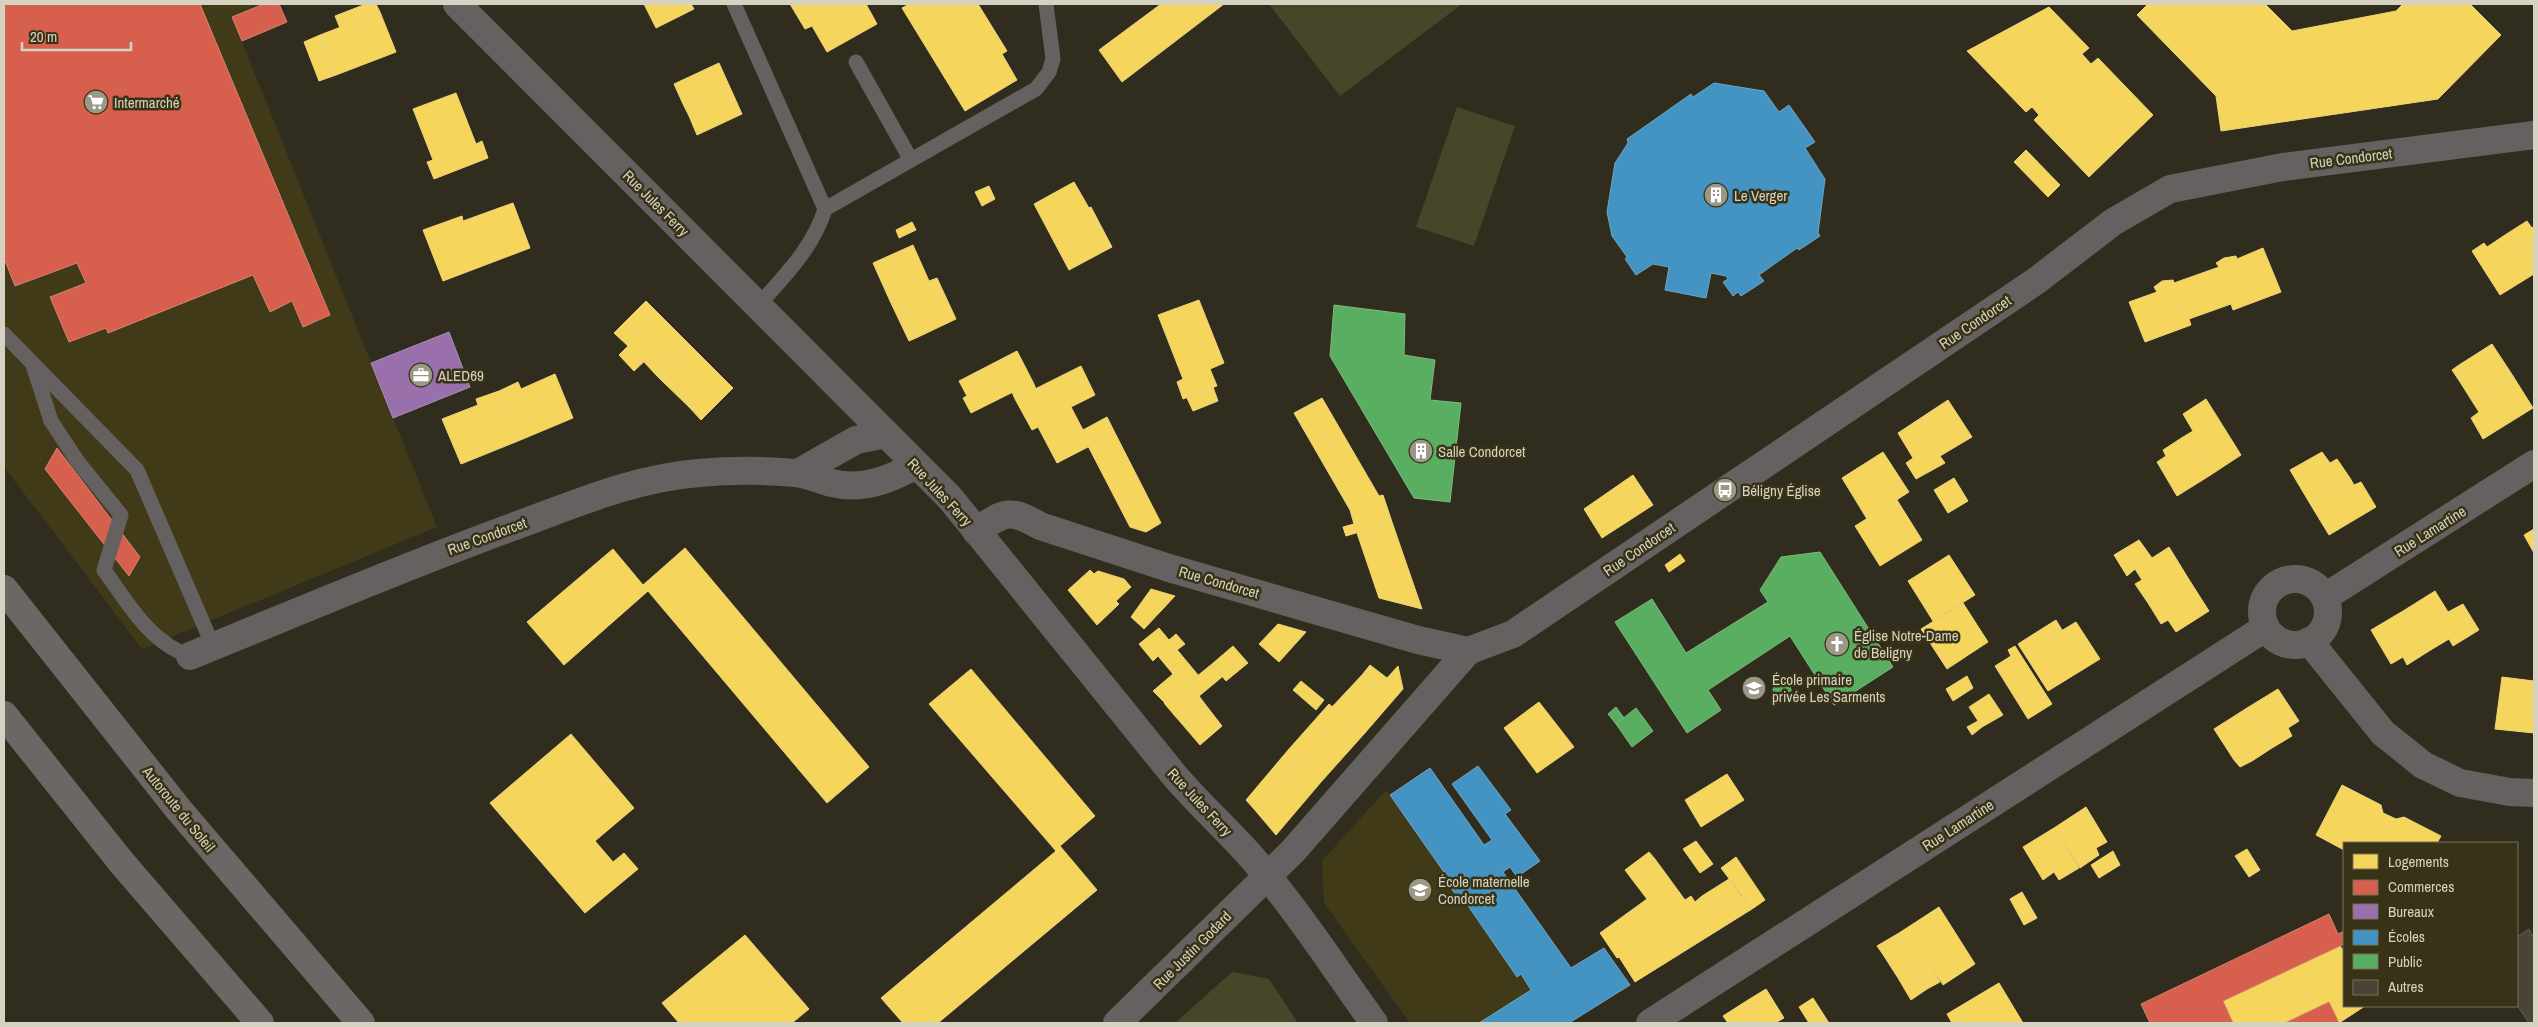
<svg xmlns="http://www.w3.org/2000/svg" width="2538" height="1027" viewBox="0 0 2538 1027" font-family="'Archivo Narrow',sans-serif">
  <rect width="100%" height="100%" fill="#302d1e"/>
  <g fill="#403a18">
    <path d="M4,4H264L232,17L437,527L142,649L4,467Z"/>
    <path d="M1478,766L1511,810L1506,814L1540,861L1517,877L1510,867L1504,872L1571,967L1604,948L1630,985L1569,1023H1410L1324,903L1322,861L1386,790L1390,795L1430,768L1484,844L1492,840L1452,784Z"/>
  </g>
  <g fill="#464728">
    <path d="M1269,4H1462L1340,96Z"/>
    <path d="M1457,107L1515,126L1474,246L1416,227Z"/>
    <path d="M1232,972L1269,979L1298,1023H1175Z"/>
  </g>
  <g fill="#f6d55c" stroke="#ecd47a">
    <path d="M366,4H376L380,12L340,28L335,16Z"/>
    <path d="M644,4H691L694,9L656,28Z"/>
    <path d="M790,4H866L877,24L827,52L812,26L805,29Z"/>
    <path d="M909,4H978L1007,51L1002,54L1017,80L965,111L902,8Z"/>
    <path d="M1161,4H1224L1122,82L1099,50Z"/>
    <path d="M2148,4H2265L2292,31L2396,11L2403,4H2470L2501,35L2438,99L2221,131L2216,96L2137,15Z"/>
    <path d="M2049,7L2089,48L2082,54L2091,64L2098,58L2153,115L2089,177L2034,120L2039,115L2032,107L2026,112L1967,51Z"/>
    <path d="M380,12L396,52L336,75L320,35Z"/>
    <path d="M320,35L336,75L319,81L304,42Z"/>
    <path d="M719,63L742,114L697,135L689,116L697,113L692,100L683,104L674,84Z"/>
    <path d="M456,93L476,144L482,141L488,158L434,179L427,162L433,160L413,109Z"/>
    <path d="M692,100L697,113L689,116L683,104Z"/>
    <path d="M2026,150L2060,185L2048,197L2014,162Z"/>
    <path d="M1074,182L1089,208L1091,207L1112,247L1069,270L1034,204Z"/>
    <path d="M989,186L995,199L982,206L975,192Z"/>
    <path d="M513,203L530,248L443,281L423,230L462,216L463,221Z"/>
    <path d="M2527,221L2532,228L2534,226V274L2508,233Z"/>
    <path d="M912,222L916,230L899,238L896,230Z"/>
    <path d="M2508,233L2534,274L2500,295L2472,251L2484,243L2487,247Z"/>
    <path d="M913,245L929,281L937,278L956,319L916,338L898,298L890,301L873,263Z"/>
    <path d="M2263,248L2281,292L2233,310L2231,304L2189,319L2191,325L2145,342L2129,302L2157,292L2154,287L2162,281L2173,280L2174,283L2219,267L2216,263L2224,258L2236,256L2237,259Z"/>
    <path d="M898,298L916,338L909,341L890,301Z"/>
    <path d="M1199,300L1224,363L1210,369L1217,386L1183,399L1177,382L1183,379L1158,315Z"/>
    <path d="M646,301L689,344L663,372L649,357L634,371L619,355L628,346L614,333Z"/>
    <path d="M689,344L733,388L701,420L689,407L693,402L663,372Z"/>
    <path d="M2492,344L2513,376L2472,401L2460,382L2466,378L2459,365Z"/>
    <path d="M1017,351L1033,382L971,413L963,398L967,396L959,381Z"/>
    <path d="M649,357L663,372L658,377L644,362Z"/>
    <path d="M2459,365L2466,378L2460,382L2452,370Z"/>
    <path d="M1081,366L1095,395L1071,407L1083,430L1107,417L1115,433L1057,463L1038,427L1032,430L1015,399Z"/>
    <path d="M663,372L693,402L689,407L658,377Z"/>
    <path d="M555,374L573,418L518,441L499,391L518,382L521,389Z"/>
    <path d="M2513,376L2533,408L2483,439L2471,418L2479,412L2472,401Z"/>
    <path d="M1033,382L1036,389L1015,399L1012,392Z"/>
    <path d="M1213,387L1218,401L1193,411L1187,398Z"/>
    <path d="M499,391L518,441L461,464L442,419L478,405L476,399Z"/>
    <path d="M1322,398L1379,496L1383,495L1392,522L1346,536L1343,527L1354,524L1350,510L1294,413Z"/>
    <path d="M2206,399L2241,455L2209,476L2183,437L2193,431L2183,414Z"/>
    <path d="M1948,400L1972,437L1940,456L1945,463L1916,479L1906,463L1913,458L1898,433Z"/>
    <path d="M1115,433L1161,523L1146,532L1130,527L1088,446Z"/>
    <path d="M2183,437L2209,476L2177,496L2157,462L2166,456L2163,450Z"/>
    <path d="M1883,452L1909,492L1867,519L1842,478Z"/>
    <path d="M2322,452L2330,463L2337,459L2350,478L2309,502L2290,470Z"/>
    <path d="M1633,475L1653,505L1602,538L1584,509Z"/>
    <path d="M1954,478L1968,501L1948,513L1934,490Z"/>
    <path d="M2350,478L2354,485L2361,482L2376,507L2329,535L2309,502Z"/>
    <path d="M1897,500L1922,540L1880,566L1855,526Z"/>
    <path d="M1392,522L1422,609L1379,598L1357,533Z"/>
    <path d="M2534,529V553L2524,535Z"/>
    <path d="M2139,540L2152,558L2169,547L2188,578L2148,603L2135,584L2142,580L2135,569L2127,576L2114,555Z"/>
    <path d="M685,548L869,767L827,803L648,591L564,665L527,622L613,549L643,585Z"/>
    <path d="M1680,554L1685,561L1669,572L1665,565Z"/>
    <path d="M1949,555L1975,595L1933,621L1908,581Z"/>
    <path d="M1090,570L1094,574L1098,571L1124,579L1131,587L1116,601L1119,604L1097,625L1068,590Z"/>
    <path d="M2188,578L2209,611L2176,632L2168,620L2161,624L2148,603Z"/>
    <path d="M1151,589L1175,596L1144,629L1131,617Z"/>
    <path d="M2435,591L2448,612L2463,604L2479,630L2453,646L2449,639L2429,651L2403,611Z"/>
    <path d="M1963,603L1988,642L1947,669L1921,629Z"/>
    <path d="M2403,611L2429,651L2407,665L2403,657L2391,664L2371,630Z"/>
    <path d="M2056,620L2062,630L2046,640L2040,630Z"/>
    <path d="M2076,622L2100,659L2048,691L2018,644L2040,630L2046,640Z"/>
    <path d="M1278,624L1306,632L1279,662L1259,644Z"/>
    <path d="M1159,628L1198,675L1165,703L1153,691L1173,674L1158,656L1153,661L1139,644Z"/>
    <path d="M1176,634L1185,644L1177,650L1169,640Z"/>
    <path d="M1233,646L1248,663L1226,681L1212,664Z"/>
    <path d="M2015,646L2052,704L2028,719L1995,666L2011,656L2008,650Z"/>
    <path d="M1212,664L1222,677L1175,716L1164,703Z"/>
    <path d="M1370,665L1387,678L1378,688L1362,675Z"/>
    <path d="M1398,666L1403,689L1364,734L1332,707L1362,675L1378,688Z"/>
    <path d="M971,669L1095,816L1060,846L1097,890L938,1023H903L881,998L1056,851L929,704Z"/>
    <path d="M1967,676L1973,688L1953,701L1946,689Z"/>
    <path d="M2502,677L2534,681V733L2495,729Z"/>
    <path d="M1301,681L1324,700L1316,710L1293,690Z"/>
    <path d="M2278,689L2299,721L2288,728L2292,736L2272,748L2247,708Z"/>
    <path d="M1989,694L2003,715L1982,727L1969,707Z"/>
    <path d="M1199,696L1205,704L1182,724L1175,716Z"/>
    <path d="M1539,702L1574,747L1537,773L1504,728Z"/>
    <path d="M1205,704L1222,726L1200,745L1182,724Z"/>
    <path d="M1329,704L1364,734L1321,782L1289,749Z"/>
    <path d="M2247,708L2272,748L2252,761L2247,752L2234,760L2214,729Z"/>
    <path d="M1978,721L1982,727L1972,735L1967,727Z"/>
    <path d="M571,734L634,808L595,841L613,862L624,853L638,869L585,913L490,803Z"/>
    <path d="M1289,749L1298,758L1254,809L1246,800Z"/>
    <path d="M2247,752L2252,761L2240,767L2234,760Z"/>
    <path d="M1298,758L1321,782L1276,835L1254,809Z"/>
    <path d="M1727,774L1744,800L1701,827L1685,800Z"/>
    <path d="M2342,785L2381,805L2383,813L2396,819L2404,817L2441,836L2437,843H2344V850L2316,835Z"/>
    <path d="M2086,807L2107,842L2096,848L2099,855L2080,868L2054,828Z"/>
    <path d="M2054,828L2079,868L2059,880L2054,872L2043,880L2023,847Z"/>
    <path d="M1696,841L1713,864L1700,873L1683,849Z"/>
    <path d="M2247,849L2260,870L2249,877L2235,856Z"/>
    <path d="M2113,851L2120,865L2099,878L2091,865Z"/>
    <path d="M1649,852L1655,859L1631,878L1625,870Z"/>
    <path d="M1736,857L1765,900L1752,909L1721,868Z"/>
    <path d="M1655,859L1685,900L1691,896L1695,902L1702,896L1714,911L1739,893L1752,909L1635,982L1619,957L1617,958L1600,933L1647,899L1631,878Z"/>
    <path d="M1729,879L1739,893L1714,911L1702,896Z"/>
    <path d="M2022,892L2037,918L2024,925L2010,899Z"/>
    <path d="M1939,907L1975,964L1943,985L1927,959L1898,978L1882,953L1904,939L1899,933Z"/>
    <path d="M1899,933L1904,939L1882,953L1877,946Z"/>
    <path d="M745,935L809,1009L792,1023H679L662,1003Z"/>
    <path d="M2340,946L2344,951V1006H2365L2339,1023L2329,1002L2285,1023H2233L2223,1001Z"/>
    <path d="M1927,959L1940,982L1927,989L1913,968Z"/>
    <path d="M1913,968L1927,989L1911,1000L1898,978Z"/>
    <path d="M1999,983L2023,1023H1952L1947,1014Z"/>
    <path d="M1766,989L1784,1018L1775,1023H1761L1748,1000Z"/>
    <path d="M1813,998L1829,1023H1809L1799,1007Z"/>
    <path d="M1748,1000L1761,1023H1728L1723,1016Z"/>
  </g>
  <g fill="#d6604d" stroke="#d68270">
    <path d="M4,4H200L330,315L303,327L292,301L270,312L253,275L108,333L106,328L69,342L50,297L86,283L77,263L15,286L4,258Z"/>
    <path d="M264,4H279L287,22L242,41L232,17Z"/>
    <path d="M57,448L140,557L129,576L45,469Z"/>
    <path d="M2329,914L2338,934L2344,931V944L2223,1001L2233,1023H2150L2141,1004Z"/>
    <path d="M2329,1002L2339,1023H2285Z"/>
  </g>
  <path fill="#9970ab" stroke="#ab8db2" d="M449,332L470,387L393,418L371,363Z"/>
  <g fill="#4393c3" stroke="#6fa6c2">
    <path d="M1714,83L1764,91L1779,112L1789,105L1815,142L1805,148L1825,179L1818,233L1820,236L1799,250L1797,248L1759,275L1764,281L1741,296L1738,292L1733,296L1723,282L1728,279L1726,276L1711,273L1706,298L1665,290L1669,267L1653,264L1636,275L1625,259L1627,257L1612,236L1607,212L1615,163L1628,143L1627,139L1691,94L1693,97Z"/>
    <path d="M1478,766L1511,810L1505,814L1540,861L1517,877L1510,867L1503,872L1571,968L1604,948L1630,985L1569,1023H1479L1531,990L1521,974L1517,977L1462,897L1459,899L1443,877L1446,875L1390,795L1430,768L1484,845L1492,840L1452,784Z"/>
  </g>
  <g fill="#5aae61" stroke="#7fb97e">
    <path d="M1334,305L1405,314L1404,355L1435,360L1430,400L1461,403L1450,502L1414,498L1330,356Z"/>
    <path d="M1820,552L1893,667L1834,705L1790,636L1708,690L1721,710L1687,733L1615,622L1652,599L1686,653L1768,602L1760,590L1781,557Z"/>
    <circle cx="1782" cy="690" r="9"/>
    <path d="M1616,707L1624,718L1616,724L1608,714Z"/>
    <path d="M1636,708L1653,731L1632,747L1616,724Z"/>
  </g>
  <path fill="#494438" stroke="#635d52" d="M2529,929L2534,938V1023H2529L2517,1005V937Z"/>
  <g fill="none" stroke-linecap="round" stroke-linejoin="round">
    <g stroke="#666161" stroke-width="15">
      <path d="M734,4L825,209"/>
      <path d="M856,62L911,160"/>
      <path d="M758,306C785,275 813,248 825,209L1036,89L1049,72L1053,59L1046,4"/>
      <path d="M4,334L137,470L213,646"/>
      <path d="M33,365L51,421L78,462L121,515L104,570C128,603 150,643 190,656"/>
    </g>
    <g stroke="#666161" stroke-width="28">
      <path d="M457,4L950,498L1174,775C1197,802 1223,826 1247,852C1294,905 1333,966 1374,1023"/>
      <path d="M798,473L856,440L886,434"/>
      <path d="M976,531C1005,512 1009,508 1040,526L1169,568L1418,640L1468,651"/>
      <circle cx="2295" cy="612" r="33"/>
      <path d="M2325,597L2534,464"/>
      <path d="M2309,641L2383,733L2423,765L2460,783L2510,792L2534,793"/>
      <path d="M190,656C298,612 405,566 515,526C575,504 634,478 699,473C731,470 763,470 795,473C808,474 820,480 832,483C862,491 891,479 916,465"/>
      <path d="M1117,1023L1293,851L1468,651L1513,634L2036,281L2113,222L2170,189L2283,167L2534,135"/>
      <path d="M1650,1023L2265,628"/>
    </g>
    <g stroke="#6c6664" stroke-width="28">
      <path d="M4,589L179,810L361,1023"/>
      <path d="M4,715L122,863L260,1023"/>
    </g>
  </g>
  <defs>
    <g id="supermarket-disc" transform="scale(1.25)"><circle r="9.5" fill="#9b9888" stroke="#383216"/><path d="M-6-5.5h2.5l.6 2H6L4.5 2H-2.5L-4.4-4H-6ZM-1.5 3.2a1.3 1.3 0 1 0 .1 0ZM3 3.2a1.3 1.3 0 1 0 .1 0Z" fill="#fff"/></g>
    <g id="building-disc" transform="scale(1.25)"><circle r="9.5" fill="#9b9888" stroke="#383216"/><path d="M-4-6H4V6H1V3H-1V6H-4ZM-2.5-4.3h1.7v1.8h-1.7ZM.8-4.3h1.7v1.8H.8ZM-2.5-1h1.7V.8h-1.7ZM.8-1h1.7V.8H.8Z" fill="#fff"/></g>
    <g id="office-disc" transform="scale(1.25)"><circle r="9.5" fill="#9b9888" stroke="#383216"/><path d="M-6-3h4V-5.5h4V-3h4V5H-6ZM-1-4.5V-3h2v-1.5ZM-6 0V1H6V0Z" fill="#fff"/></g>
    <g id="bus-disc" transform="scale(1.25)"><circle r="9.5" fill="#9b9888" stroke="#383216"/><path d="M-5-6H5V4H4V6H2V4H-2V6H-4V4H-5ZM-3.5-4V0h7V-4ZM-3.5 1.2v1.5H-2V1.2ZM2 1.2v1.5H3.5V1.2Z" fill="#fff"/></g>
    <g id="church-disc" transform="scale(1.25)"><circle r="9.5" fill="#9b9888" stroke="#383216"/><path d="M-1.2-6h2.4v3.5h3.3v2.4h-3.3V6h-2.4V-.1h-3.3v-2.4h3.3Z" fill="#fff"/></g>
    <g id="school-disc" transform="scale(1.25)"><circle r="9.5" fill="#9b9888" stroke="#383216"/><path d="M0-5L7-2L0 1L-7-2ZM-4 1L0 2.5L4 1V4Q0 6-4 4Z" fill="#fff"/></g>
  </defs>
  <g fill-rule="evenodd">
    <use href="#supermarket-disc" x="96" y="102"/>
    <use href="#building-disc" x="1716" y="195"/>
    <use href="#office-disc" x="421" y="375"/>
    <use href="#building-disc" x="1421" y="451"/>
    <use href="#bus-disc" x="1725" y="490"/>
    <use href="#church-disc" x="1837" y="644"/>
    <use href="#school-disc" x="1754" y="688"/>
    <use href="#school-disc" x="1420" y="890"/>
  </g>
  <g text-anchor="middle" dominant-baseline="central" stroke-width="5" stroke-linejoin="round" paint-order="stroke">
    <g font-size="15" fill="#d5d2c1" stroke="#383216" text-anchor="start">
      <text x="114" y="102">Intermarché</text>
      <text x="1734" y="195">Le Verger</text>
      <text x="438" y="375">ALED69</text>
      <text x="1438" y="451">Salle Condorcet</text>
      <text x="1742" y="490">Béligny Église</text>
      <text x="1854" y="635">Église Notre-Dame<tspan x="1854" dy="17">de Beligny</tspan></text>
      <text x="1772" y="679">École primaire<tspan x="1772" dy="17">privée Les Sarments</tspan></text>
      <text x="1438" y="881">École maternelle<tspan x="1438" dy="17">Condorcet</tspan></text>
    </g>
    <g font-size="15" fill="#d5d2c1" stroke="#383216">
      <text transform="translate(2351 158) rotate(-7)">Rue Condorcet</text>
      <text transform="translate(656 203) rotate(45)">Rue Jules Ferry</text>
      <text transform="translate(1975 322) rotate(-34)">Rue Condorcet</text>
      <text transform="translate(940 492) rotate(47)">Rue Jules Ferry</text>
      <text transform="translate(2430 531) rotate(-32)">Rue Lamartine</text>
      <text transform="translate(487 536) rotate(-20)">Rue Condorcet</text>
      <text transform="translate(1639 549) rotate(-34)">Rue Condorcet</text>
      <text transform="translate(1219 582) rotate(16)">Rue Condorcet</text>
      <text transform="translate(1200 802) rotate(47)">Rue Jules Ferry</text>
      <text transform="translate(179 809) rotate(51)">Autoroute du Soleil</text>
      <text transform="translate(1958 825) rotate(-33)">Rue Lamartine</text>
      <text transform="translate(1192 950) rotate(-45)">Rue Justin Godard</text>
    </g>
  </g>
  <rect width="2538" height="1027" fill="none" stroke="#d5d2c1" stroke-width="10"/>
  <rect x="2343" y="842" width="175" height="165" fill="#383216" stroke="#77725a"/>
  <rect x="2353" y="854" width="25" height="15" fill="#f6d55c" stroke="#77725a"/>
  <text x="2388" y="867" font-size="15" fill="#d5d2c1">Logements</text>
  <rect x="2353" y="880" width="25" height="15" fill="#d6604d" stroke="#77725a"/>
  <text x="2388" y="892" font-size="15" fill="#d5d2c1">Commerces</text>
  <rect x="2353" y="904" width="25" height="15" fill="#9970ab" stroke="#77725a"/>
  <text x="2388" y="917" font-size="15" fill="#d5d2c1">Bureaux</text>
  <rect x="2353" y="930" width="25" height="15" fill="#4393c3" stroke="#77725a"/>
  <text x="2388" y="942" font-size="15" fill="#d5d2c1">Écoles</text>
  <rect x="2353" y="954" width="25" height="15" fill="#5aae61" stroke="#77725a"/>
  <text x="2388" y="967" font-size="15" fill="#d5d2c1">Public</text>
  <rect x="2353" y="980" width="25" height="15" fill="#494438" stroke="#77725a"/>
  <text x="2388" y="992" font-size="15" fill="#d5d2c1">Autres</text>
  <path d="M22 42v8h109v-8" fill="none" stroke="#d5d2c1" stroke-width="2.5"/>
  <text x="30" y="42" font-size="15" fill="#d5d2c1" stroke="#383216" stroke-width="4" paint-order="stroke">20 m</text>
</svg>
